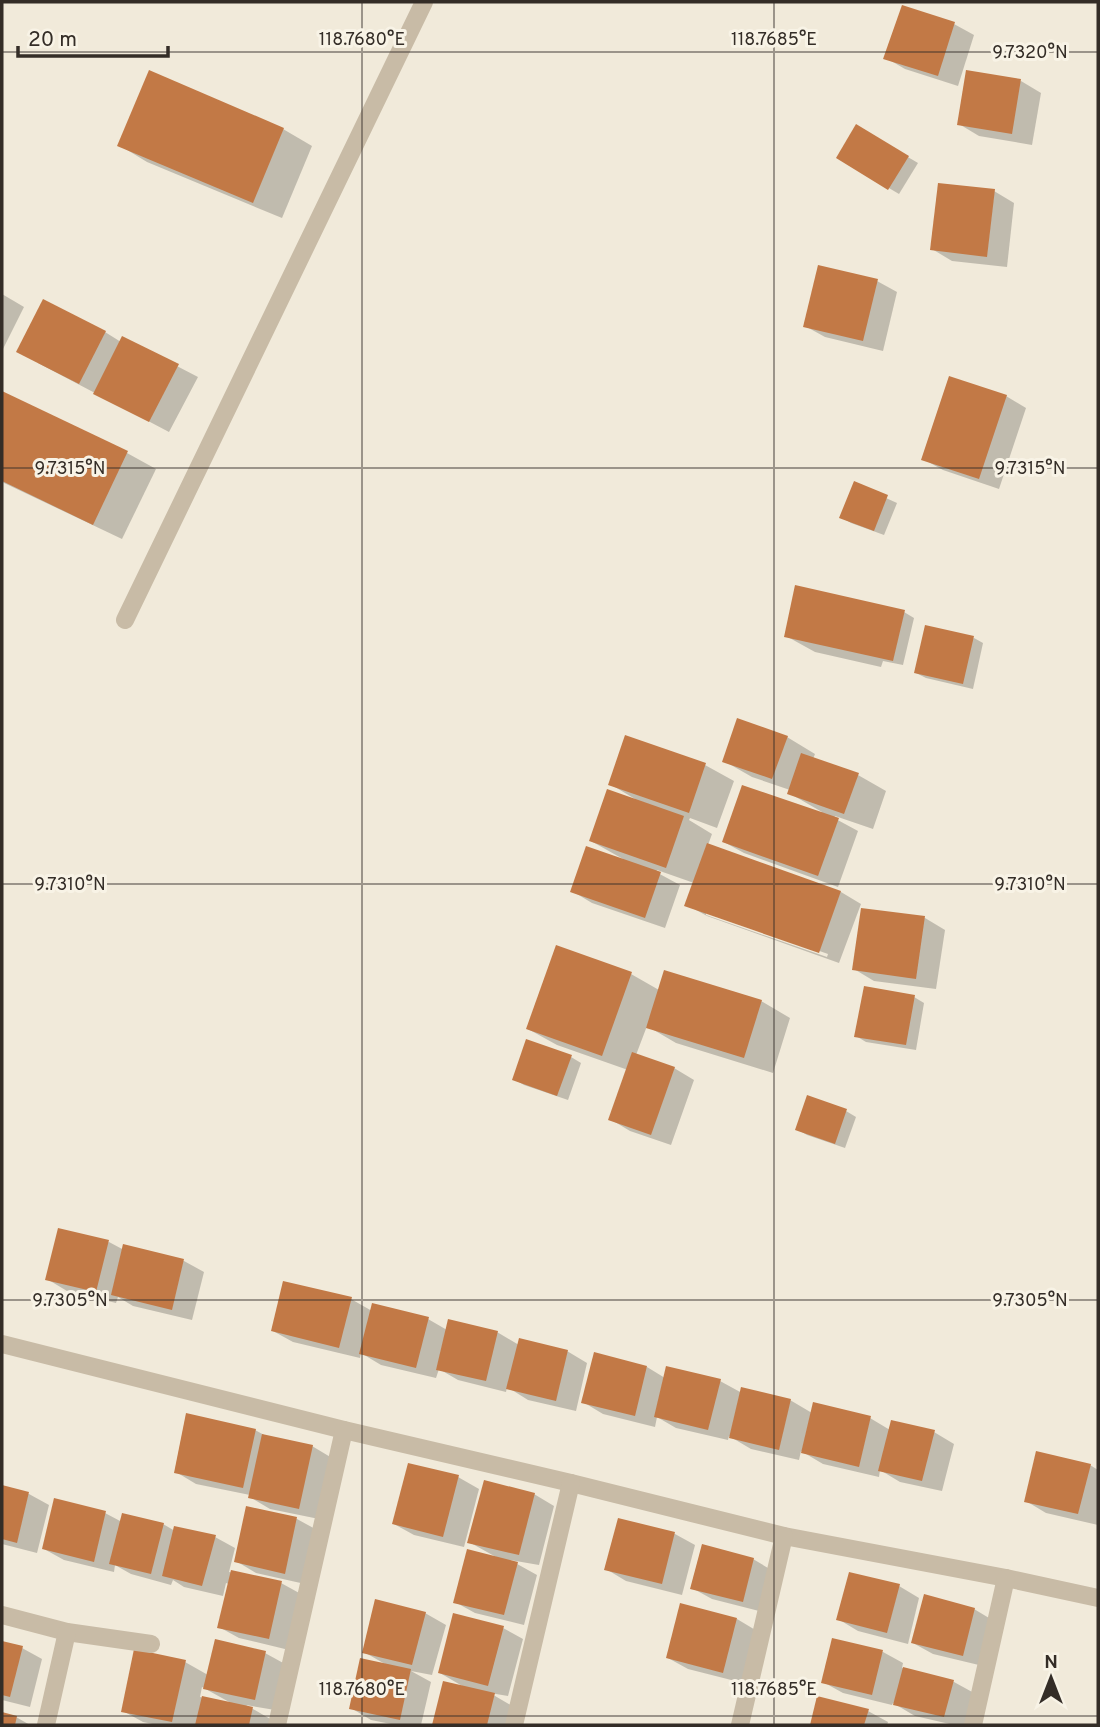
<svg xmlns="http://www.w3.org/2000/svg" width="1100" height="1727" viewBox="0 0 1100 1727" font-family="Overpass,sans-serif">
  <rect width="100%" height="100%" fill="#f1eada"/>
  <g fill="#0003" fill-rule="evenodd">
    <path d="M954,24L974,35L958,86L905,69L886,58Z"/>
    <path d="M1021,81L1041,93L1032,145L979,136L959,124Z"/>
    <path d="M857,127L918,163L899,194L838,158Z"/>
    <path d="M283,129L312,146L282,218L147,162L119,145Z"/>
    <path d="M994,191L1014,203L1007,267L952,261L932,249Z"/>
    <path d="M877,281L897,292L883,351L825,337L805,326Z"/>
    <path d="M2,294L24,307L3,349L2,348Z"/>
    <path d="M105,332L121,342L123,338L198,377L169,432L38,363Z"/>
    <path d="M2,393L127,453L156,469L122,539L2,482Z"/>
    <path d="M1006,396L1026,408L999,489L943,470L923,459Z"/>
    <path d="M855,484L897,503L884,535L851,523L841,517Z"/>
    <path d="M904,612L914,618L903,665L883,661L881,667L815,652L786,636Z"/>
    <path d="M974,638L983,643L973,689L926,678L916,673Z"/>
    <path d="M787,737L815,754L813,759L858,775L886,791L873,829L835,816L834,818L858,831L838,887L744,853L724,842L822,812L789,793L790,790L752,777L724,761Z"/>
    <path d="M705,765L734,781L717,828L690,818L689,820L712,834L708,845L841,892L861,904L839,963L707,916L687,905L694,883L657,870L656,872L680,885L665,928L592,903L572,891L623,859L591,841L635,799L610,784ZM706,911L828,954L827,957L706,915Z"/>
    <path d="M863,910L925,918L945,930L936,989L874,981L854,969Z"/>
    <path d="M631,974L659,990L761,1001L790,1018L773,1073L676,1043L647,1026L636,1055L674,1068L694,1080L671,1145L630,1131L610,1119L628,1070L557,1045L528,1029Z"/>
    <path d="M914,997L924,1003L916,1050L866,1042L856,1036Z"/>
    <path d="M527,1042L571,1057L581,1063L568,1100L524,1085L514,1079Z"/>
    <path d="M846,1111L856,1117L845,1148L807,1135L797,1129Z"/>
    <path d="M109,1242L124,1250L125,1246L184,1261L204,1272L192,1320L133,1306L118,1297L116,1303L67,1291L47,1279Z"/>
    <path d="M351,1299L372,1311L428,1319L447,1330L497,1332L519,1345L567,1351L587,1363L576,1411L528,1400L507,1387L506,1392L458,1380L439,1369L436,1378L381,1365L361,1353L360,1358L293,1342L273,1331Z"/>
    <path d="M647,1367L665,1378L720,1381L742,1393L790,1400L812,1413L870,1418L890,1430L934,1432L954,1444L942,1491L900,1482L880,1470L879,1477L823,1464L801,1451L799,1460L751,1449L729,1436L728,1440L676,1428L657,1417L655,1427L603,1414L583,1402Z"/>
    <path d="M255,1430L266,1436L312,1446L332,1458L319,1519L270,1509L250,1497V1495L196,1484L176,1472Z"/>
    <path d="M409,1465L458,1477L479,1489L464,1547L414,1535L394,1524Z"/>
    <path d="M1090,1465L1098,1470V1525L1046,1513L1026,1501Z"/>
    <path d="M2,1487L29,1494L49,1505L37,1553L2,1544Z"/>
    <path d="M534,1494L554,1506L539,1565L510,1560L537,1575L524,1625L475,1613L455,1602L496,1557L469,1542Z"/>
    <path d="M248,1508L297,1519L317,1530L305,1584L256,1573L236,1561Z"/>
    <path d="M105,1513L122,1522L163,1524L175,1531L215,1537L235,1548L229,1572L281,1583L301,1594L289,1650L239,1638L219,1627L229,1584L226,1583L223,1596L184,1587L173,1580L171,1585L131,1574L115,1565L114,1572L64,1560L44,1549Z"/>
    <path d="M620,1520L675,1534L695,1545L682,1595L626,1581L606,1569Z"/>
    <path d="M753,1559L773,1571L763,1612L712,1599L692,1588Z"/>
    <path d="M899,1586L919,1598L908,1644L858,1631L838,1619Z"/>
    <path d="M974,1609L994,1621L983,1666L933,1654L913,1643Z"/>
    <path d="M425,1613L446,1625L432,1675L411,1671L431,1682L421,1725H396L371,1720L351,1708L385,1664L364,1652Z"/>
    <path d="M737,1619L757,1631L743,1683L688,1669L668,1658Z"/>
    <path d="M503,1628L523,1639L508,1696L490,1693L514,1707L509,1725H434L445,1683L464,1687L440,1673Z"/>
    <path d="M833,1640L883,1652L903,1663L902,1668L954,1682L974,1693L965,1725H954L915,1716L893,1703L892,1705L843,1693L823,1682Z"/>
    <path d="M2,1643L22,1648L42,1659L30,1707L2,1700Z"/>
    <path d="M265,1653L285,1664L275,1710L246,1705L272,1720L271,1725H157L143,1722L123,1711L185,1662L208,1675ZM202,1687L231,1703L230,1704L200,1697Z"/>
    <path d="M819,1698L868,1711L888,1722L887,1725H812Z"/>
    <path d="M2,1714L16,1717L30,1725H2Z"/>
  </g>
  <g fill="#c27946">
    <path d="M902,5L955,22L938,76L883,59Z"/>
    <path d="M149,70L284,128L253,203L117,146Z"/>
    <path d="M966,70L1021,79L1012,134L957,125Z"/>
    <path d="M856,124L909,156L888,190L836,158Z"/>
    <path d="M938,183L995,189L987,257L930,250Z"/>
    <path d="M818,265L878,279L863,341L803,327Z"/>
    <path d="M43,299L106,331L79,384L16,352Z"/>
    <path d="M122,336L179,364L149,422L93,394Z"/>
    <path d="M949,376L1007,395L979,479L921,460Z"/>
    <path d="M2,391L128,451L93,525L2,481Z"/>
    <path d="M854,481L888,495L874,531L839,518Z"/>
    <path d="M795,585L905,610L893,661L784,637Z"/>
    <path d="M925,625L974,636L963,684L914,673Z"/>
    <path d="M737,718L788,736L772,779L722,762Z"/>
    <path d="M625,735L706,763L689,813L608,785Z"/>
    <path d="M801,753L859,773L844,814L787,794Z"/>
    <path d="M742,785L839,818L818,876L722,842Z"/>
    <path d="M607,789L684,816L666,868L589,841Z"/>
    <path d="M707,843L841,891L819,953L684,906Z"/>
    <path d="M586,846L661,872L645,918L570,892Z"/>
    <path d="M861,908L925,916L916,979L852,970Z"/>
    <path d="M556,945L632,972L602,1056L526,1029Z"/>
    <path d="M664,970L762,1000L744,1058L646,1028Z"/>
    <path d="M864,986L915,995L906,1045L854,1037Z"/>
    <path d="M526,1039L572,1055L557,1096L512,1080Z"/>
    <path d="M632,1052L675,1067L651,1135L608,1120Z"/>
    <path d="M807,1095L847,1109L835,1144L795,1130Z"/>
    <path d="M58,1228L109,1240L96,1292L45,1280Z"/>
    <path d="M123,1244L184,1259L172,1310L111,1295Z"/>
    <path d="M283,1281L352,1297L339,1348L271,1331Z"/>
    <path d="M372,1303L429,1317L416,1368L359,1354Z"/>
    <path d="M448,1319L498,1331L486,1381L436,1370Z"/>
    <path d="M519,1338L568,1350L556,1401L506,1389Z"/>
    <path d="M594,1352L647,1366L635,1416L581,1403Z"/>
    <path d="M666,1366L721,1379L708,1430L654,1417Z"/>
    <path d="M741,1387L791,1399L779,1450L729,1438Z"/>
    <path d="M813,1402L871,1416L859,1467L801,1453Z"/>
    <path d="M186,1413L256,1429L243,1488L174,1473Z"/>
    <path d="M891,1420L935,1430L922,1481L878,1471Z"/>
    <path d="M262,1434L313,1445L299,1509L248,1498Z"/>
    <path d="M1036,1451L1091,1464L1078,1514L1024,1502Z"/>
    <path d="M408,1463L459,1475L443,1537L392,1524Z"/>
    <path d="M484,1480L535,1493L519,1555L467,1543Z"/>
    <path d="M2,1485L29,1492L17,1543L2,1539Z"/>
    <path d="M54,1498L106,1511L94,1562L42,1549Z"/>
    <path d="M246,1506L297,1517L285,1574L234,1562Z"/>
    <path d="M122,1513L164,1523L151,1574L109,1564Z"/>
    <path d="M618,1518L675,1532L662,1584L604,1570Z"/>
    <path d="M174,1526L216,1535L202,1586L162,1576Z"/>
    <path d="M702,1544L754,1558L743,1602L690,1589Z"/>
    <path d="M467,1549L518,1562L504,1615L453,1603Z"/>
    <path d="M231,1570L282,1581L269,1639L217,1628Z"/>
    <path d="M849,1572L900,1584L887,1633L836,1620Z"/>
    <path d="M924,1594L975,1608L963,1656L911,1643Z"/>
    <path d="M375,1599L426,1612L412,1665L362,1653Z"/>
    <path d="M680,1603L737,1618L723,1673L666,1658Z"/>
    <path d="M453,1613L504,1626L488,1686L438,1673Z"/>
    <path d="M832,1638L883,1650L872,1695L821,1683Z"/>
    <path d="M215,1639L266,1651L255,1700L203,1689Z"/>
    <path d="M2,1641L23,1646L10,1697L2,1695Z"/>
    <path d="M134,1649L186,1660L172,1722L121,1712Z"/>
    <path d="M360,1658L411,1669L400,1720L349,1709Z"/>
    <path d="M903,1667L954,1680L944,1717L893,1705Z"/>
    <path d="M443,1681L495,1693L487,1725H432Z"/>
    <path d="M202,1696L253,1707L249,1725H195Z"/>
    <path d="M817,1696L869,1709L864,1725H810Z"/>
    <path d="M2,1712L17,1716L15,1725H2Z"/>
  </g>
  <g fill="none" stroke-linecap="round" stroke-linejoin="round">
    <g stroke="#c8bba6" stroke-width="18">
      <path d="M125,620L424,2"/>
      <path d="M2,1344L344,1430L571,1483L784,1536L1006,1578L1098,1598"/>
      <path d="M2,1615L67,1632L151,1644"/>
      <path d="M46,1725L67,1632"/>
      <path d="M277,1725L344,1430"/>
      <path d="M514,1725L571,1483"/>
      <path d="M740,1725L784,1536"/>
      <path d="M973,1725L1006,1578"/>
    </g>
  </g>
  <path fill="none" stroke="#342d27" stroke-width="2" stroke-opacity="0.45" d="M362,2V1725M774,2V1725M2,52H1098M2,468H1098M2,884H1098M2,1300H1098M2,1716H1098"/>
  <g font-size="18" text-anchor="middle" fill="#342d27" stroke="#f8f3e6" stroke-width="6" stroke-linejoin="round" paint-order="stroke">
    <text x="362" y="45">118.7680°E</text>
    <text x="774" y="45">118.7685°E</text>
    <text x="1030" y="58">9.7320°N</text>
    <text x="70" y="474">9.7315°N</text>
    <text x="1030" y="474">9.7315°N</text>
    <text x="70" y="890">9.7310°N</text>
    <text x="1030" y="890">9.7310°N</text>
    <text x="70" y="1306">9.7305°N</text>
    <text x="1030" y="1306">9.7305°N</text>
    <text x="362" y="1695">118.7680°E</text>
    <text x="774" y="1695">118.7685°E</text>
  </g>
  <rect width="1100" height="1727" fill="none" stroke="#342d27" stroke-width="7"/>
  <g transform="translate(1051 1678)" stroke="#f8f3e6" stroke-width="5" paint-order="stroke">
  <path d="M0-5L12 26L0 18L-12 26Z" fill="#342d27"/>
  <text y="-10" font-size="19" font-weight="bold" text-anchor="middle" fill="#342d27">N</text>
  </g>
  <path d="M18 46v10h150v-10" fill="none" stroke="#342d27" stroke-width="3.5"/>
  <text x="28" y="46" font-size="21" fill="#342d27" stroke="#f8f3e6" stroke-width="5" paint-order="stroke">20 m</text>
</svg>
